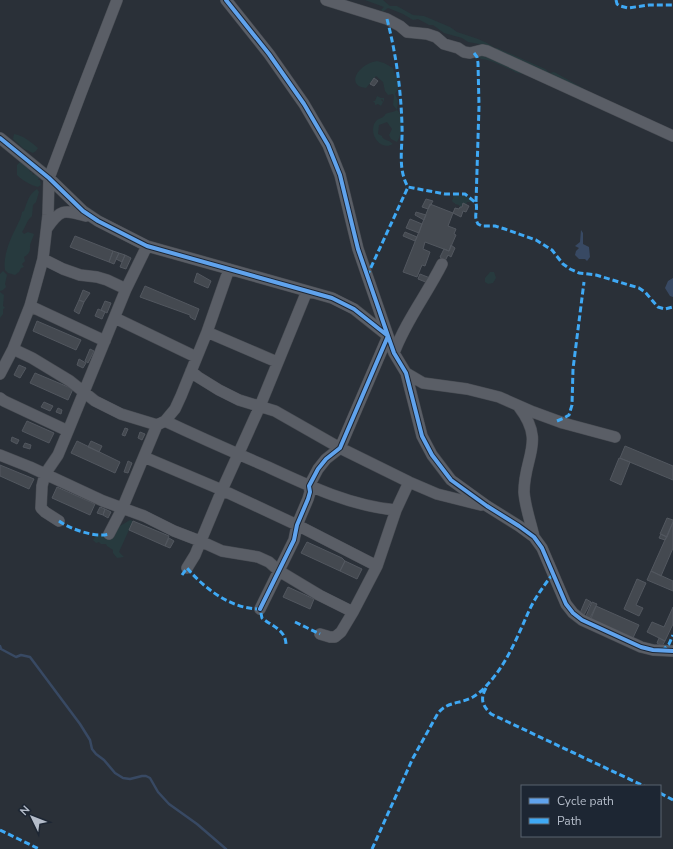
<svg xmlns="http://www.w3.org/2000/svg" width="673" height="849" viewBox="0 0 673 849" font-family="'Nunito Sans',sans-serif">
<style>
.green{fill:#273a3e}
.water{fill:#384963}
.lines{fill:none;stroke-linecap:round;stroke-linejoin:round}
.stream{stroke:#384963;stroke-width:2.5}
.building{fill:#444950;stroke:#52575f}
.minor-casing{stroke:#484c53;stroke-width:12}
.minor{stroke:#5a5e66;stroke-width:11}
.quiet{stroke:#3fa9f5;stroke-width:3;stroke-dasharray:6 3;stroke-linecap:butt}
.cycleway-casing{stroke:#1d2633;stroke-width:6}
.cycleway{stroke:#60a3ed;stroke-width:4}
</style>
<rect width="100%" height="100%" fill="#2a3038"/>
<path class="green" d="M 365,0 L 383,0 L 390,6 L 397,6 L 413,15 L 424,16 L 450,27 L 457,32 L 478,39 L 487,43 L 495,48 L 497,48 L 545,69 L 550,73 L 554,72 L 588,91 L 479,44 L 468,42 L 462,38 L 444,33 L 433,25 L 429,25 L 418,19 L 413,20 L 403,14 L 388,8 L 384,11 L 382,11 L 381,10 L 384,7 Z
M 480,54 L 584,99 L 580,101 L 579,99 C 562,91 546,84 530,76 C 525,74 520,74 515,72 C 508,68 489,59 481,59 L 479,57 Z
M 377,61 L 384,63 L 393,68 L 394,73 L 397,77 L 398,89 L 395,94 L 398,101 L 397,110 C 404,115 402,135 397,142 L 391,139 L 389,135 L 392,129 L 387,122 L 379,125 L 378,134 L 382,136 L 382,137 C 385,141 388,139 393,144 C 380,152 366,131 377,120 C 378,119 382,118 383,117 C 387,114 383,115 388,113 C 390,112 394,112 397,110 L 393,105 L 394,96 L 393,94 L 388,95 L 385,91 L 383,82 L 376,76 L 366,88 C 345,86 358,64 377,61 Z
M 377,96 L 381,98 L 384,98 L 384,102 L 382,99 L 381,100 L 383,102 L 381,106 L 378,104 L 375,105 L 375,103 L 373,101 L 375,101 Z
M 14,134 C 23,135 32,143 38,148 L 36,151 L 33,153 L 24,149 L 13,139 Z
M 20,162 L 29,168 L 30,172 L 32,172 L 33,175 L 36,173 L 39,178 L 38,180 L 40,180 L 41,185 L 38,187 C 31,185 23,181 17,175 L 17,165 Z
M 37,189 L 39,192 L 36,202 L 33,205 L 32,216 C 26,221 26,227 22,232 L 24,234 L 28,232 L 34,234 C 33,238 31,241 30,245 C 30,252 30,253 24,257 L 25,261 L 22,264 L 24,267 L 21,268 L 19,272 L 15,275 L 8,273 L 5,270 C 3,258 9,241 15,230 C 18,223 21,219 22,212 L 24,211 C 27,202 29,194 37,189 Z
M 454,195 L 462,196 L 465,195 L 470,198 L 471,202 L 467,202 L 466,205 L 463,203 L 462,208 L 460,207 L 459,205 L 455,204 L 455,203 L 454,203 L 452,201 Z
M 3,271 L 7,275 L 5,284 L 6,287 L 3,290 L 0,291 L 0,274 Z
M 490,272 L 494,272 L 496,278 L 493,283 L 488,284 L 485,282 L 485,278 Z
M 0,292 L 4,295 L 3,306 L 5,308 L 3,309 L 3,314 L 0,318 Z
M 130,520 L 133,521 L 119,552 L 124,557 L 117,558 L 113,553 L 113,550 L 107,546 L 106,544 L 101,544 L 99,542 L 96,543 L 93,540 L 97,535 L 105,535 Z"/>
<path class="water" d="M 581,230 L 583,233 L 583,244 L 589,247 L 590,257 L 587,261 L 585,259 L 579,259 L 575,255 L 576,251 L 579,248 L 575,246 L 580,242 Z
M 673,278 L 673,297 L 670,296 L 665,288 L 668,281 Z"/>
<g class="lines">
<path class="stream" d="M 0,646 L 1,649 L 16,657 L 21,655 L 30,657 L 80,724 L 90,740 L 92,749 L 96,754 L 104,760 L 115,773 L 123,778 L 130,779 L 142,776 L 146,776 L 150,778 L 158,792 L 169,804 L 197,824 L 226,849"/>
</g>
<path class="building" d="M 374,78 L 378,81 L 374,86 L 370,84 Z
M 426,199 L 433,201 L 428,209 L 422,207 Z
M 463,203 L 469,206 L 466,212 L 463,211 L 461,217 L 453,213 L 455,208 L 459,209 L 460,207 L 462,207 Z
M 430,204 L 453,213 L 448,226 L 456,229 L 454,234 L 456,235 L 449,251 L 425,242 L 423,249 L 430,252 L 425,266 L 422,265 L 417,277 L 403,272 Z
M 416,212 L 426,215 L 424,220 L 415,215 Z
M 410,219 L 422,224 L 419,233 L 406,228 Z
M 405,232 L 417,237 L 415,241 L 403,236 Z
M 75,236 L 113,251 L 109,262 L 70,247 Z
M 451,245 L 455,248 L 451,257 L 448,255 L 445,261 L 440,257 L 444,249 L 449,251 Z
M 113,251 L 119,253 L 114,264 L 109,262 Z
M 119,253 L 125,255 L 122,262 L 116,259 Z
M 125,255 L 131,258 L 126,269 L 120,267 Z
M 197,273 L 211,281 L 208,288 L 194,282 Z
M 420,274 L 430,278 L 428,283 L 418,279 Z
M 145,286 L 199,309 L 195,320 L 190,317 L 190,315 L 140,297 Z
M 83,290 L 90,293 L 84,302 L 79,300 Z
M 79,300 L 84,302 L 79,314 L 74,311 Z
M 105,301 L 111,303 L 107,313 L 101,310 Z
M 98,309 L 105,312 L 102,319 L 95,316 Z
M 37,321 L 81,340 L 76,350 L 33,331 Z
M 90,349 L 94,351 L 88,363 L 85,361 Z
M 79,359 L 86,363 L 83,368 L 77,365 Z
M 19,365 L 26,368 L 20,378 L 14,375 Z
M 35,373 L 73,389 L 68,400 L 30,383 Z
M 44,402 L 53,406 L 50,411 L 41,407 Z
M 58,408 L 62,410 L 61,414 L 56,412 Z
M 27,421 L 54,433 L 49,443 L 22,431 Z
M 125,428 L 128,429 L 125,436 L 122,435 Z
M 140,432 L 145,434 L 142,440 L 138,438 Z
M 12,437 L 19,440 L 17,444 L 11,441 Z
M 77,441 L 120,462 L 115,473 L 71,453 Z
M 91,441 L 102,446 L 99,452 L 88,447 Z
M 25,443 L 31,445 L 30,449 L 23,447 Z
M 625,446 L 673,466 L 673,480 L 620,458 Z
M 619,458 L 630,462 L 621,485 L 610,480 Z
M 128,461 L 132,463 L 128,473 L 124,472 Z
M 0,465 L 34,479 L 29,489 L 0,476 Z
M 57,487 L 95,504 L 90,515 L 52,498 Z
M 100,507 L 105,509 L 103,515 L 97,513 Z
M 105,509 L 111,512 L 108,518 L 103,515 Z
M 667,518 L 673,520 L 673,522 L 667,537 L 660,534 Z
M 133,521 L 169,536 L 165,546 L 129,530 Z
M 673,522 L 673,548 L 661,576 L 651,571 Z
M 661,534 L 667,537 L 665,540 L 659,538 Z
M 169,538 L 174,541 L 170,548 L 165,546 Z
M 307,542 L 342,558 L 345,561 L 340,571 L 301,553 Z
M 345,561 L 362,569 L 357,579 L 340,571 Z
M 651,571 L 673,581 L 673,591 L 647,580 Z
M 637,579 L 646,583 L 636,605 L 643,608 L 639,616 L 624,609 Z
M 288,587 L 314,599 L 310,609 L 283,597 Z
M 586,599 L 591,602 L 584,615 L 580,613 Z
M 592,602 L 597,604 L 590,618 L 586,616 Z
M 596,606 L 639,625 L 632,640 L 590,621 Z
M 673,607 L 673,624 L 665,641 L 647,632 L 652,622 L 664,627 Z
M 659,638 L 665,641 L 662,646 L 657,643 Z"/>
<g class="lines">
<defs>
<path id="minor" d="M 226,0 L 269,54 L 304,104 L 328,145 L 340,175 L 358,249 L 388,336 L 340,448 L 326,459 L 318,469 L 309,486 L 310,492 L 308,499 L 297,525 L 294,540 L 260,609
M 326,0 L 387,19 L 400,26 L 407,32 L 427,34 L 436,37 L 444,44 L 458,48 L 464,52 L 470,53 L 482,50 L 487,51 L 673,136
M 0,138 L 49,178 L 83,211 L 98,221 L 147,246 L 332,298 L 354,309 L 388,336 L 394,353 L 406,373 L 422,436 L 432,455 L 451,480 L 487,506 L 519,526 L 534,537 L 542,548 L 566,604 L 573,613 L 582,620 L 641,647 L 653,650 L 673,651
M 47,228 C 61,208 64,210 86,216
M 43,259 L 63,269 L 80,275 L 97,277 L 107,280 L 126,289
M 30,306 L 105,341
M 115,318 L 196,357
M 207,332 L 277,362
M 13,349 L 32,358 L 70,381 L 95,401 L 121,414 L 157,425
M 394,353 C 405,322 427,294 442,264
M 191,371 L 198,377 L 219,390 L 239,400 L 275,411 L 340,448 L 409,482
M 406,373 L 423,383 L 467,389 L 499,397 L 533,412 L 563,423 L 615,437
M 0,374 L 13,349 L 30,306 L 43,259 L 48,215 L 49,178 L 81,93 L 117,0
M 0,398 L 4,401 L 68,431
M 519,407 C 546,442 524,456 524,492 C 525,507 531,523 534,537
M 165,421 C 199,437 233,452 268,467 C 309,486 351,506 396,510
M 0,455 L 30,467 L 103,501 L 144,516 L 174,531 L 200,541 L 222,551 L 258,557 L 269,562 L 279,571 L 319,595 L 353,612
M 144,457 L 222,490 L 297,525 L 377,566
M 59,521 L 45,512 L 41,508 L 42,486 L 45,474 L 58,455 L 68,431 L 126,289 L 147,246
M 109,534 L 122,509 L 157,425 L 165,421 L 175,409 L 181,396 L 207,332 L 229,269
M 187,568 L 195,555 L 222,490 L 260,406 L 307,291
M 320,634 L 330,637 L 335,637 L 341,632 L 353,612 L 377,566 L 396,510 L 409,482 L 437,494 L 481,505"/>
</defs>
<use href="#minor" class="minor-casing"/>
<use href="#minor" class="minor"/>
<path class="quiet" d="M 616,0 L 617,4 L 620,6 L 628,8 L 649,5 L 673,5
M 387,19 C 396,54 401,89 402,126 C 403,146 397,168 408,187 L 445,194 L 465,194 L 476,203 C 478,212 473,215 478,224 L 482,226 L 495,226 L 505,229 L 536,240 L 552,250 L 563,264 L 570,269 L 579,273 L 596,275 L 639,288 L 645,292 L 658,307 L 665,309 L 673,307
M 474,53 L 477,57 L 478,63 L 479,106 L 476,203
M 367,276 L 408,187
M 557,421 L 564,418 L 569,415 L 572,405 L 573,369 L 584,282
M 59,521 C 70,529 95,538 109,534
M 182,575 L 187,568 C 205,589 231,609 260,609 L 262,618 C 273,627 287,630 286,647
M 295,622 L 320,634
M 662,651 L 669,644 L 673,635
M 486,688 C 480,699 482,705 491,714 L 644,786
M 660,793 L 673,800
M 0,830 L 39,849
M 372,849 L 413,758 L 438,713 C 448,701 461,704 473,697 C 478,694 484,689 487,685 C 506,665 517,638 528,613 C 534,599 543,587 552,575"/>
<defs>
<path id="cycleway" d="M 226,0 L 269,54 L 304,104 L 328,145 L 340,175 L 358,249 L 388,336 L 340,448 L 326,459 L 318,469 L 309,486 L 310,492 L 308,499 L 297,525 L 294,540 L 260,609
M 0,138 L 49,178 L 83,211 L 98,221 L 147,246 L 332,298 L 354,309 L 388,336 L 394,353 L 406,373 L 422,436 L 432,455 L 451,480 L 487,506 L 519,526 L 534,537 L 542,548 L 566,604 L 573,613 L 582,620 L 641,647 L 653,650 L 673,651"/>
</defs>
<use href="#cycleway" class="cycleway-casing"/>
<use href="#cycleway" class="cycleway"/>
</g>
<rect x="521" y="785" width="140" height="52" fill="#1d2633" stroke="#59626f"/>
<rect x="529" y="798" width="20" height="6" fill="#60a3ed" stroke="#59626f"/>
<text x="557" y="805" font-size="12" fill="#b4bcc9">Cycle path</text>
<rect x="529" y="818" width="20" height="6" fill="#3fa9f5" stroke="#59626f"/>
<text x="557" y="825" font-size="12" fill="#b4bcc9">Path</text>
<g transform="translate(32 817) rotate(313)" stroke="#1d2633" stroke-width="3" paint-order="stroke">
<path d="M0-3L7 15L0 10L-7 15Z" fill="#b4bcc9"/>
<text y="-6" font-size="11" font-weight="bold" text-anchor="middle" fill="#b4bcc9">N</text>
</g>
</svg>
